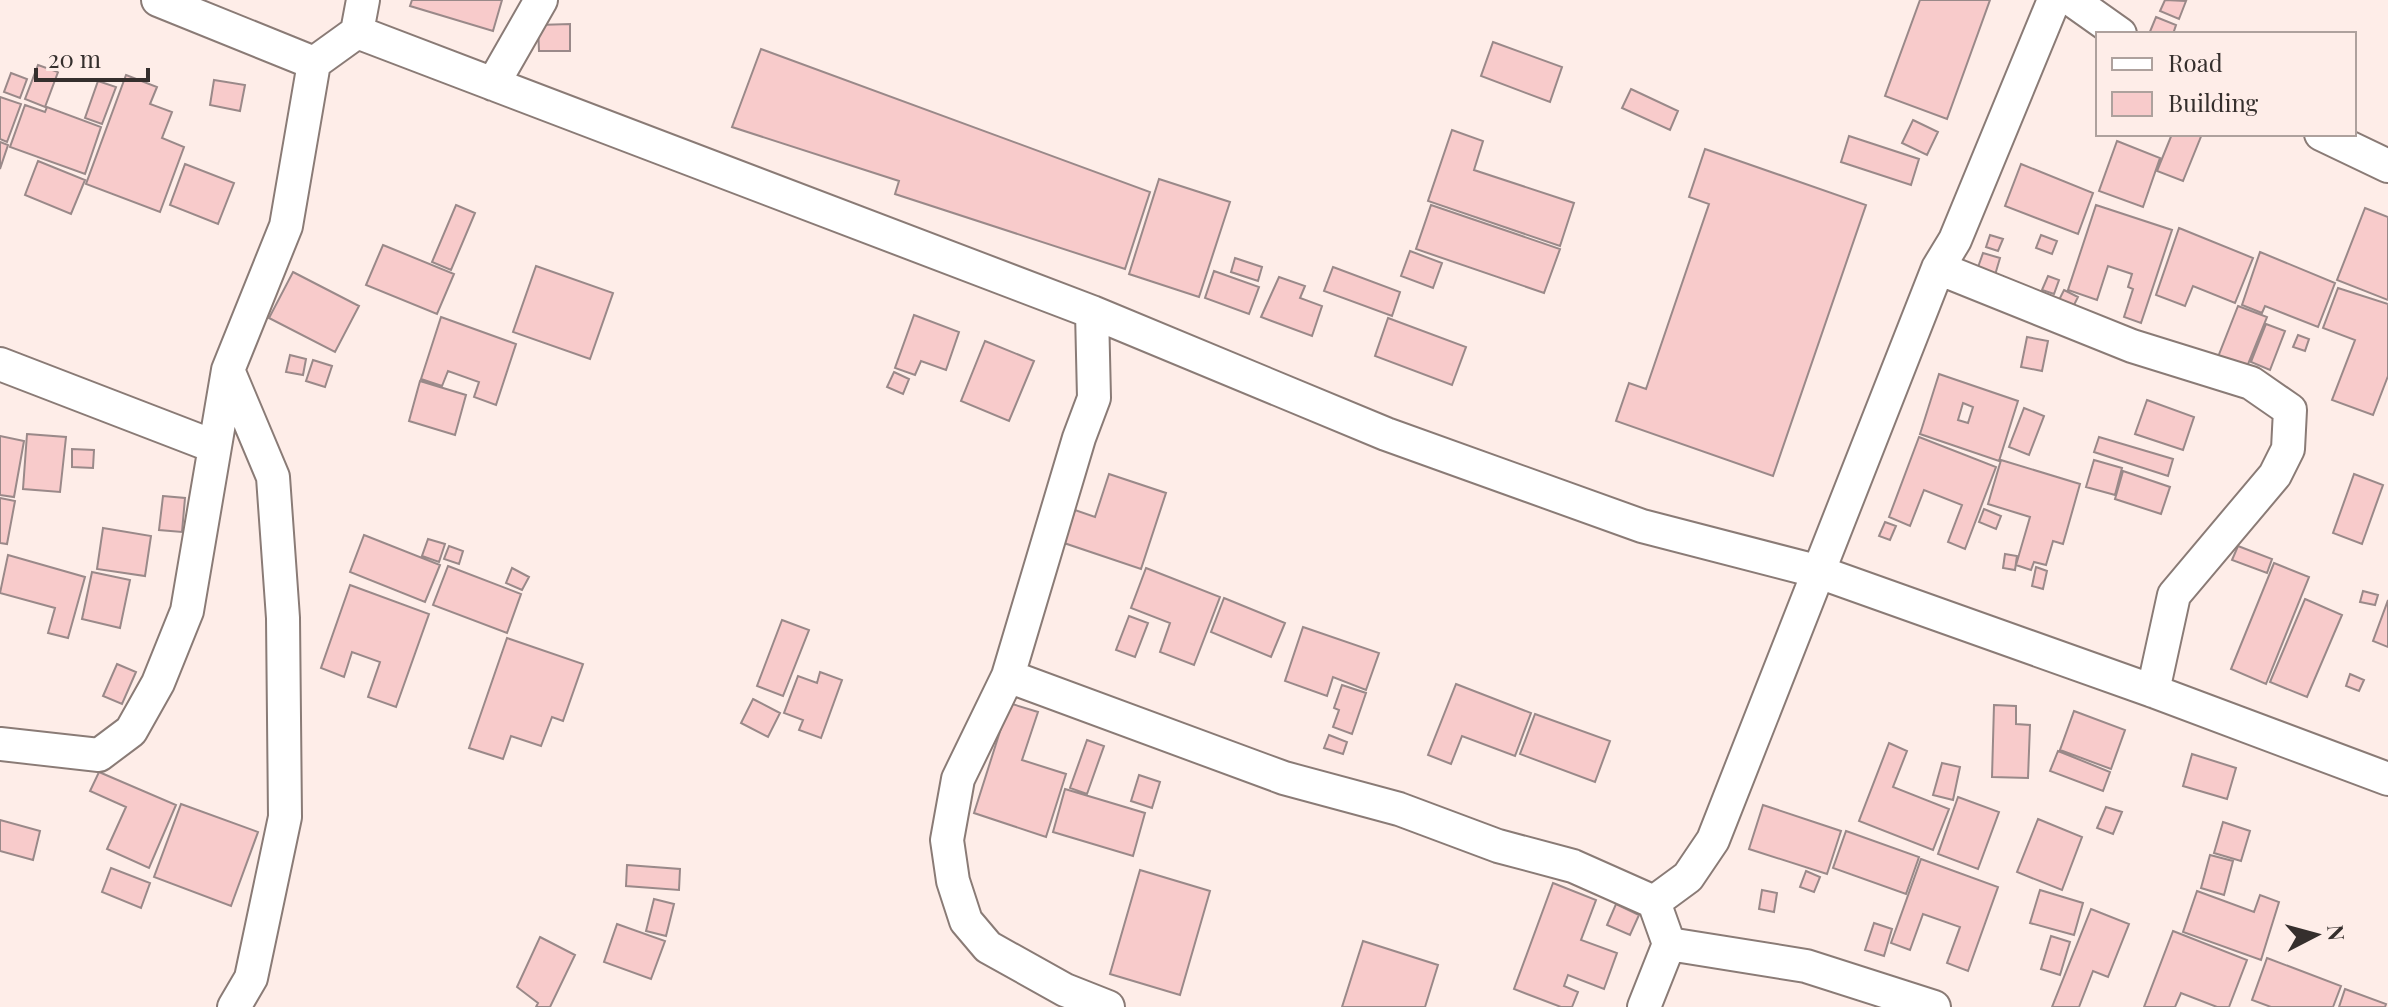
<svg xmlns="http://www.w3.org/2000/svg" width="2388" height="1007" viewBox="0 0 2388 1007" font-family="'Playfair Display',serif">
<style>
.building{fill:#f8cbcb;stroke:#9a8989;stroke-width:2;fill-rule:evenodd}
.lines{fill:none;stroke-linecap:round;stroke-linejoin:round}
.minor-casing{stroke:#8a7b76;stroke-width:36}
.minor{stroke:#fff;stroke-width:32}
</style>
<rect width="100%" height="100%" fill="#feede8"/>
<path class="building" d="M 412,0 L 502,0 L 493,31 L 410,6 Z
M 1920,0 L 1990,0 L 1947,119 L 1885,96 Z
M 2165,0 L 2186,1 L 2179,19 L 2160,11 Z
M 2156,17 L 2176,25 L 2173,34 L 2149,34 Z
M 570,24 L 570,51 L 539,51 L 538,25 Z
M 1493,42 L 1562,67 L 1550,102 L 1481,76 Z
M 761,49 L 1150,192 L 1125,269 L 895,194 L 899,181 L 732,127 Z
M 38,65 L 58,72 L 45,107 L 25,99 Z
M 11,73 L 27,79 L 20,98 L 4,92 Z
M 126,75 L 157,87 L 150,104 L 172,112 L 162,138 L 184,147 L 160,212 L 86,184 Z
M 214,80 L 245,85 L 240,111 L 210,105 Z
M 98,81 L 116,87 L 102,124 L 85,118 Z
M 1631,89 L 1678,111 L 1670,130 L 1622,108 Z
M 0,97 L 21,104 L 7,142 L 0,139 Z
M 25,105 L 45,112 L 47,107 L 101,127 L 85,174 L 10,147 Z
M 1913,120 L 1938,132 L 1927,155 L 1902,143 Z
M 1452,130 L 1483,141 L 1474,170 L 1574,203 L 1560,246 L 1428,201 Z
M 2172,134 L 2202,134 L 2183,181 L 2157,171 Z
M 1849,136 L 1919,159 L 1911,185 L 1841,162 Z
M 2117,141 L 2160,158 L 2143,207 L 2099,191 Z
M 0,142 L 8,145 L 0,169 Z
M 1705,149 L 1866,205 L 1773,476 L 1616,421 L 1629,383 L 1646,389 L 1709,204 L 1689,197 Z
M 38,161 L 85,180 L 71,214 L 25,195 Z
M 185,164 L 234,183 L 218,224 L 170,205 Z
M 2021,164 L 2093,193 L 2078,234 L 2005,206 Z
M 1159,179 L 1230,202 L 1199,297 L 1129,274 Z
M 456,205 L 475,213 L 451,270 L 432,262 Z
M 1431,205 L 1560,249 L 1544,293 L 1416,249 Z
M 2096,205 L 2172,230 L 2141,323 L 2124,317 L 2133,289 L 2128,287 L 2132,274 L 2108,266 L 2097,300 L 2068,290 Z
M 2365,208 L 2388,217 L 2388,300 L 2337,280 Z
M 2179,228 L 2253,258 L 2235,303 L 2193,286 L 2185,306 L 2156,295 Z
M 1990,235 L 2003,239 L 1998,251 L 1986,247 Z
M 2041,235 L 2057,241 L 2052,254 L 2036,248 Z
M 383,245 L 454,274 L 437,314 L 366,285 Z
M 1410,251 L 1442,263 L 1433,288 L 1401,276 Z
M 2260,252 L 2335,283 L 2318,327 L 2265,306 L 2262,313 L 2242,305 Z
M 1983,253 L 2000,258 L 1995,275 L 1977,270 Z
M 1235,258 L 1262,267 L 1258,281 L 1231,272 Z
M 536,266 L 613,293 L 590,359 L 513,332 Z
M 1333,267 L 1400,292 L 1392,316 L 1324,291 Z
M 1214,271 L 1259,287 L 1249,314 L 1205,298 Z
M 293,272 L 359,306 L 335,352 L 269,318 Z
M 2048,276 L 2059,280 L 2054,294 L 2042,290 Z
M 1279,277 L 1305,286 L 1300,298 L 1322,306 L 1312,336 L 1261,317 Z
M 2338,288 L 2388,304 L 2388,376 L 2373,415 L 2332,400 L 2355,340 L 2323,328 Z
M 2064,290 L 2078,297 L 2071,311 L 2057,304 Z
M 2238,306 L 2267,317 L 2246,369 L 2218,357 Z
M 914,315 L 959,332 L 946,370 L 921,361 L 915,375 L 895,368 Z
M 441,317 L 516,344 L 496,405 L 474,397 L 479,382 L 448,371 L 442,386 L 421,379 Z
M 1388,318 L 1466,347 L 1452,385 L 1375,356 Z
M 2266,324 L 2285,331 L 2270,370 L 2251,362 Z
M 2298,335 L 2309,339 L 2305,351 L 2293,347 Z
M 2027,337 L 2048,341 L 2042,371 L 2021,367 Z
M 985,341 L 1034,361 L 1009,421 L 961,401 Z
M 290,355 L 306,359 L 303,375 L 286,372 Z
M 313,360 L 332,366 L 325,387 L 306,381 Z
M 894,372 L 909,379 L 903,394 L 887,387 Z
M 1939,374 L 2018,401 L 1999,461 L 1920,434 ZM 1963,403 L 1973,407 L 1968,423 L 1958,420 Z
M 420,381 L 466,395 L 455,435 L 409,421 Z
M 2147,400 L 2194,417 L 2183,450 L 2135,434 Z
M 2024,408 L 2044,416 L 2029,455 L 2009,447 Z
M 27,434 L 66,437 L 60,492 L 23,489 Z
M 0,436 L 24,441 L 14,497 L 0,495 Z
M 1919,437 L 1996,467 L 1965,549 L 1948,542 L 1962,505 L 1924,490 L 1910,526 L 1889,517 Z
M 2099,437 L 2173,459 L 2168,476 L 2094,452 Z
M 72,449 L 94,450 L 93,468 L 72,467 Z
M 2001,460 L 2080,484 L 2063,544 L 2053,541 L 2046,565 L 2034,562 L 2031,570 L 2016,565 L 2030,517 L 1988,504 Z
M 2094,460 L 2122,468 L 2115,495 L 2086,487 Z
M 2123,471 L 2170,487 L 2161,514 L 2115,499 Z
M 1109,474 L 1166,493 L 1141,569 L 1064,543 L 1075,510 L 1095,517 Z
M 2354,474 L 2383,485 L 2362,544 L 2333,533 Z
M 163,496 L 185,498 L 182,532 L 159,530 Z
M 0,498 L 15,501 L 7,544 L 0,543 Z
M 1984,509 L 2001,516 L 1996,529 L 1979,522 Z
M 1885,522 L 1896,526 L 1890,540 L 1879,536 Z
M 103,528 L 151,536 L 145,576 L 97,569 Z
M 364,535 L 440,565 L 425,602 L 350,572 Z
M 428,539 L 445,544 L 439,562 L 422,556 Z
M 449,546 L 463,551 L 459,564 L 444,559 Z
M 2238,546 L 2272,559 L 2267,573 L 2232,560 Z
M 2005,554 L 2017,556 L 2015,570 L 2003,568 Z
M 8,555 L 85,577 L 68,638 L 48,633 L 55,608 L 0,593 Z
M 2274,563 L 2309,577 L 2266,684 L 2231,669 Z
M 448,566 L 521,594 L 507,633 L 433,605 Z
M 2036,567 L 2047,571 L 2043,589 L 2032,586 Z
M 512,568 L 529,577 L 522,590 L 506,583 Z
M 1146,568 L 1220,597 L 1194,665 L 1160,652 L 1170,623 L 1131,608 Z
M 92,572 L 130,580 L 120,628 L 82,619 Z
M 350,585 L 429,614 L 396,707 L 368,697 L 380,662 L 352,652 L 344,677 L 321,668 Z
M 2363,591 L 2378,595 L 2375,605 L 2360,602 Z
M 1224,598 L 1285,623 L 1271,657 L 1211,632 Z
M 2305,599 L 2342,615 L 2307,697 L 2270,682 Z
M 2388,600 L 2388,647 L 2373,641 Z
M 1129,616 L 1148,623 L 1135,657 L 1116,650 Z
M 782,620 L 809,630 L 783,696 L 757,686 Z
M 1303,627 L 1379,653 L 1366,690 L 1333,677 L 1327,696 L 1285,681 Z
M 507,638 L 583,664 L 563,721 L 552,717 L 541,746 L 511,736 L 503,759 L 469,748 Z
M 117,664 L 136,672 L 122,704 L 103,696 Z
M 820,672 L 842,680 L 821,738 L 799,730 L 803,720 L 784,713 L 798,676 L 817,683 Z
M 2350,674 L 2364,680 L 2359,691 L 2346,686 Z
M 1456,684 L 1531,713 L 1515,756 L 1462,736 L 1451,764 L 1428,755 Z
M 1342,685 L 1366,693 L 1352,734 L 1333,727 L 1339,710 L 1334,708 Z
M 753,699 L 780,713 L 768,737 L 741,723 Z
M 1009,703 L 1038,712 L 1022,760 L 1066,774 L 1046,837 L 974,813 Z
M 1994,705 L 2016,706 L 2016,724 L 2030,725 L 2028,778 L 1992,777 Z
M 2074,711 L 2125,730 L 2111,769 L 2060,750 Z
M 1535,714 L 1610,741 L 1595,782 L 1520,754 Z
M 1329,735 L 1347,742 L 1343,754 L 1324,748 Z
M 1087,740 L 1104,746 L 1087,794 L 1070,788 Z
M 1889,743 L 1907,751 L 1893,787 L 1949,809 L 1933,850 L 1859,821 Z
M 2058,751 L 2110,772 L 2103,791 L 2050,771 Z
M 2192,754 L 2236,768 L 2227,799 L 2183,786 Z
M 1942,763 L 1960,767 L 1953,800 L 1933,795 Z
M 99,772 L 176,805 L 149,868 L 107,849 L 126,807 L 90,791 Z
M 1139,775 L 1160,782 L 1152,808 L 1131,801 Z
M 1065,789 L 1145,813 L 1133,856 L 1053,832 Z
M 1958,797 L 1999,812 L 1978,869 L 1938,854 Z
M 181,804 L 258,832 L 231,906 L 154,877 Z
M 1763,805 L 1841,831 L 1827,874 L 1749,849 Z
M 2106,807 L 2122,812 L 2113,834 L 2097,828 Z
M 2038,819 L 2082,837 L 2062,890 L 2017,872 Z
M 0,820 L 40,831 L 33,860 L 0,851 Z
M 2223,822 L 2250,831 L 2241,861 L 2214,853 Z
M 1846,831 L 1919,857 L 1906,894 L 1833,868 Z
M 2210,855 L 2233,861 L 2224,895 L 2201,888 Z
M 1921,859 L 1998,887 L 1968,971 L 1947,963 L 1960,927 L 1923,914 L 1910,950 L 1891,943 Z
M 627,865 L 680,869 L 679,890 L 626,886 Z
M 111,868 L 150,883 L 141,908 L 102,892 Z
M 1140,870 L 1210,891 L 1180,995 L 1110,974 Z
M 1806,871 L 1820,877 L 1814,892 L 1800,887 Z
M 1553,883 L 1596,900 L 1581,940 L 1617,953 L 1604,989 L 1568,975 L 1564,986 L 1578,992 L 1572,1007 L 1561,1007 L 1514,989 Z
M 1762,890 L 1777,893 L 1774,912 L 1759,909 Z
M 2040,890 L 2083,903 L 2074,935 L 2030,923 Z
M 2197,891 L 2254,912 L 2260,895 L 2279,902 L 2261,960 L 2183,932 Z
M 654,899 L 674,904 L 666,936 L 646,931 Z
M 1616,904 L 1639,915 L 1630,935 L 1607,925 Z
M 2091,909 L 2129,924 L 2108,977 L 2093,971 L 2079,1007 L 2052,1007 Z
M 1874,923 L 1892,929 L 1884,956 L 1865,950 Z
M 617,924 L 665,941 L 651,979 L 604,962 Z
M 2173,931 L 2247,960 L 2229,1007 L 2217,1007 L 2181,993 L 2175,1007 L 2144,1007 Z
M 2051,936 L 2070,942 L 2060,975 L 2041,969 Z
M 540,937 L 575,955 L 550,1007 L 536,1007 L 538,1003 L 517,987 Z
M 1363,941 L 1438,965 L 1425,1007 L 1342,1007 Z
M 2267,958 L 2341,986 L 2333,1007 L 2271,1007 L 2252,1000 Z
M 2345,989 L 2386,1004 L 2385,1007 L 2339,1007 Z"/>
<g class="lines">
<defs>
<path id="minor" d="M 158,0 L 314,63
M 2072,0 L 2120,34
M 357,32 L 1092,312 L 1386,434 L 1642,526 L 1816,571 L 2153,691 L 2388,779
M 493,84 L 541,0
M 2321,134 L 2388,166
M 1938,268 L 2132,346 L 2251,383 L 2290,410 L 2288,449 L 2275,475 L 2174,595 L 2153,691
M 1092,312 L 1094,398 L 1079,438 L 1008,676 L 958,779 L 947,840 L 953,881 L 966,921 L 988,947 L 1065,990 L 1108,1007
M 0,364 L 213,446
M 228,370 L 273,477 L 283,618 L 285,817 L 251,978 L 234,1007
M 1008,676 L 1284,778 L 1399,809 L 1498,846 L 1573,866 L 1654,902
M 0,744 L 99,755 L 131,731 L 158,683 L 187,611 L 228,370 L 286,226 L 314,63 L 357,32 L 363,0
M 1669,944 L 1806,966 L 1934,1007
M 1644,1007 L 1669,944 L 1654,902 L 1688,877 L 1713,840 L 1938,268 L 1955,240 L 2054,0"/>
</defs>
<use href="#minor" class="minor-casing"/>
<use href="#minor" class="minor"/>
</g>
<rect x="2096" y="32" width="260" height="104" fill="#feede8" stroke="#aea19d" stroke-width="2"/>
<rect x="2112" y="58" width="40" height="12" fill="#ffffff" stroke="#aea19d" stroke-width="2"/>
<text x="2168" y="72" font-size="24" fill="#352f2d">Road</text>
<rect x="2112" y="92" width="40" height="24" fill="#f8cbcb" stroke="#aea19d" stroke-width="2"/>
<text x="2168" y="112" font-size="24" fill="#352f2d">Building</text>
<g transform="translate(2316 935) rotate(84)" stroke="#feede8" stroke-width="6" paint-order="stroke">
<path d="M0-6L14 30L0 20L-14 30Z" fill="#352f2d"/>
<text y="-12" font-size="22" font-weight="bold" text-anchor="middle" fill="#352f2d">N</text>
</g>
<path d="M36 68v12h112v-12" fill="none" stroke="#352f2d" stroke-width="4"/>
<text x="48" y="68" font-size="24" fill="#352f2d" stroke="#feede8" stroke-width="6" paint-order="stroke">20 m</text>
</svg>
